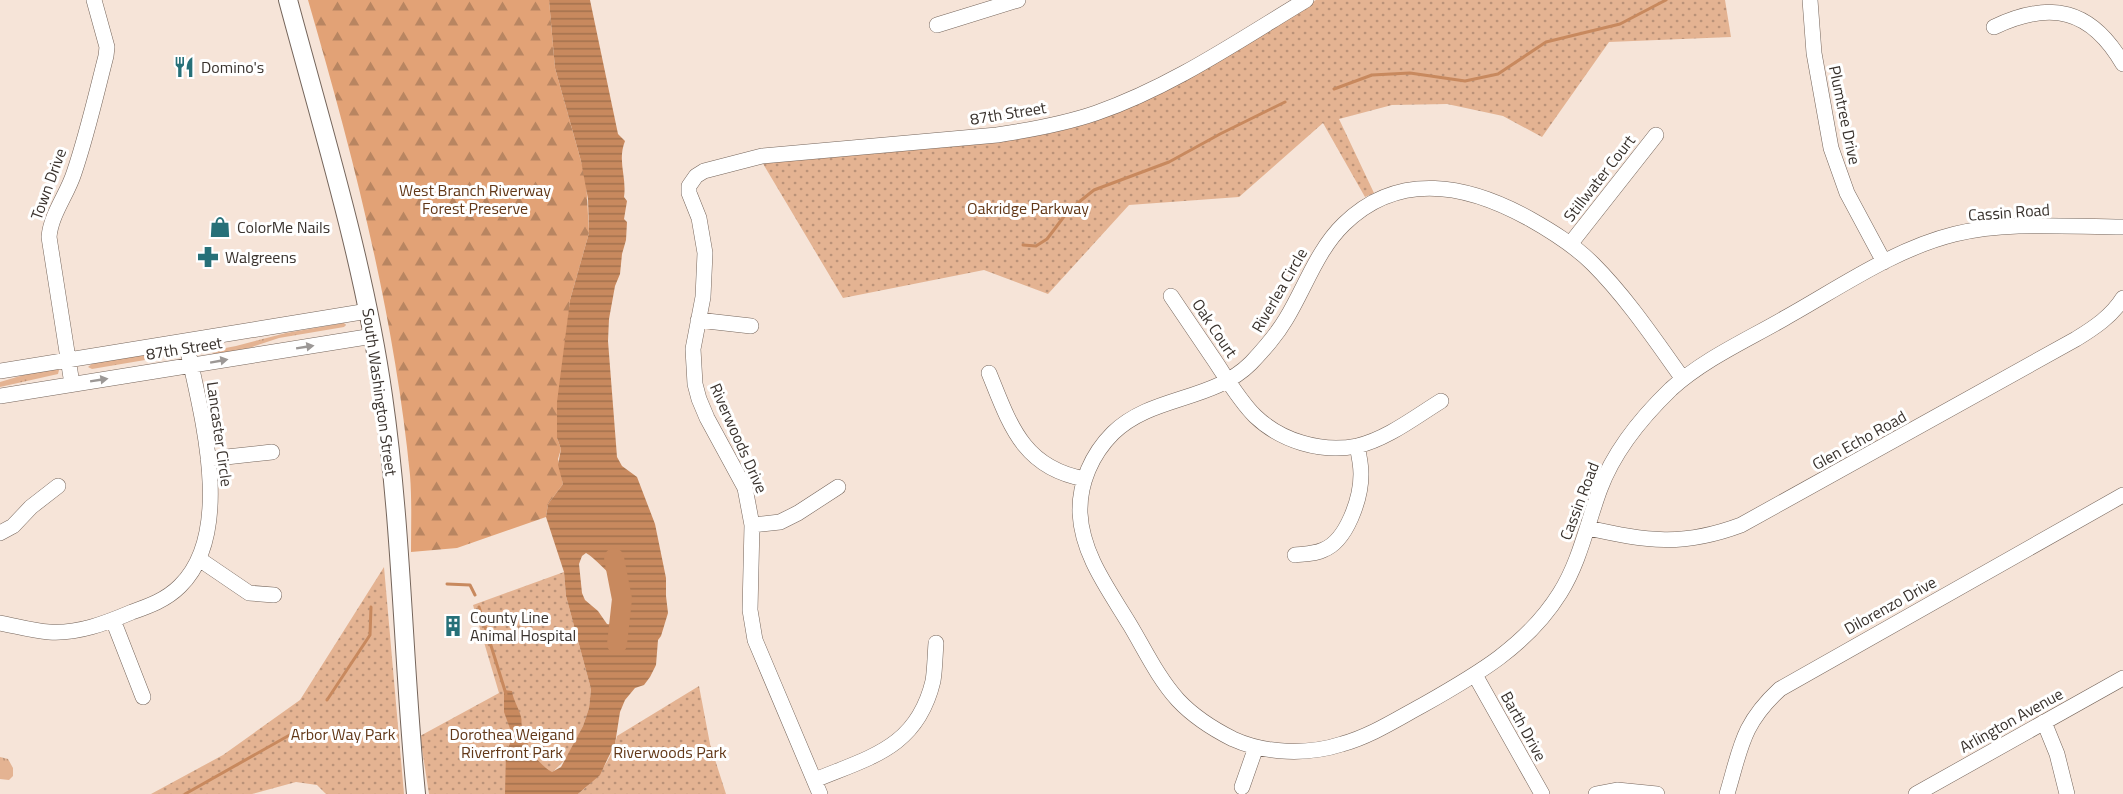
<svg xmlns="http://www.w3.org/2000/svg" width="2123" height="794" viewBox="0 0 2123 794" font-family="'Titillium Web',sans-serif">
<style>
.grass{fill:url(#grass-tufts)}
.forest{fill:url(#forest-firs)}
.park{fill:url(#park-dots)}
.water{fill:url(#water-rules);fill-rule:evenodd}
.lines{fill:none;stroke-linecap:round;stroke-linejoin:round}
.stream{stroke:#c8895e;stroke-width:3}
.river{stroke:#c8895e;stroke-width:20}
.minor-casing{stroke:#75655b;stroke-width:16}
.major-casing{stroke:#75655b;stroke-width:20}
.minor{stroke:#fff;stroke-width:15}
.major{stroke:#fff;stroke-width:18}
.oneway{fill:#9c9896}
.labels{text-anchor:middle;stroke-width:6;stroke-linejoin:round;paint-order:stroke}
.poi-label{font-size:16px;fill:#39322d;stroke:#fff;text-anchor:start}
.street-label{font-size:16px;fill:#39322d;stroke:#fff}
.park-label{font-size:16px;fill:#623818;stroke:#fff}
</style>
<defs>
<pattern id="grass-tufts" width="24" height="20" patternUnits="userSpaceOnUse" patternTransform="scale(1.5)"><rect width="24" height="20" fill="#e4b392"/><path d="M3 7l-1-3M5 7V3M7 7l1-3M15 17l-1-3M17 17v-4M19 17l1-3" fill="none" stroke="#ba9278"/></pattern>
<pattern id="forest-firs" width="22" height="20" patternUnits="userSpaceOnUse" patternTransform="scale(1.5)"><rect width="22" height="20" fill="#e2a276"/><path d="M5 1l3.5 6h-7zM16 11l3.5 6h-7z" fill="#b88561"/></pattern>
<pattern id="park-dots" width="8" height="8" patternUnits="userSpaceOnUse" patternTransform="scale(1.5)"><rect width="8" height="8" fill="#e4b392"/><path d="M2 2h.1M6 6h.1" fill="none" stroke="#ba9278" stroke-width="1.8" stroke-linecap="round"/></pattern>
<pattern id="water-rules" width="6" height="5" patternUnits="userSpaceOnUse" patternTransform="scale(1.5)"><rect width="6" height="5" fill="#c8895e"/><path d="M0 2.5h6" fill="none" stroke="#a3714e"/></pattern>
</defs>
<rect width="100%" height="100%" fill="#f6e4d8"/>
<path class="grass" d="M 344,323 L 346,325 L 344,327 L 279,338 L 243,350 L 214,354 L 212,353 L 215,350 L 236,346 L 286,333 Z
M 161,352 L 166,353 L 151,359 L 92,369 L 88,367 L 93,363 Z
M 57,369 L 59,370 L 58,374 L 0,387 L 0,382 L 27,374 Z
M 0,757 L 8,759 L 13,768 L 13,776 L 9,780 L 0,779 Z"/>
<path class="forest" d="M 308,0 L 549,0 L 555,68 L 586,179 L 589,233 L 570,300 L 557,438 L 561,449 L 558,459 L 563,484 L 548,504 L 546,517 L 457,548 L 411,552 C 411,526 412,500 410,475 C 394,313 353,155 308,0 Z"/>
<path class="park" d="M 1316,0 L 1725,0 L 1731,37 L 1609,42 L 1542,137 L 1503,116 L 1447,104 L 1392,105 L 1339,119 L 1374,193 L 1365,197 L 1323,123 L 1239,197 L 1129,205 L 1048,294 L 984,270 L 843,298 L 762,162 L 980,143 L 1187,78 Z
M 384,567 L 404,794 L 326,794 L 317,785 L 296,782 L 252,794 L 151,794 L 223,755 L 300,700 Z
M 564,572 L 566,596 L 591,689 L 589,708 L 583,726 L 566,759 L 530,794 L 429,794 L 420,736 L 499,693 L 473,605 Z
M 699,686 L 710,744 L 726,794 L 578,794 C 597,779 612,760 617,736 Z"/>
<path class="water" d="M 549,0 L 590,0 L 618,134 L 625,141 C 617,161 627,177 624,197 L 627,201 L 624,219 L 627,222 L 626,240 L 622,254 L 620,274 L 615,286 L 609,319 L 608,341 L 617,457 L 622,466 L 637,477 L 655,524 L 666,578 L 666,596 L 668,613 L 661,636 L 658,640 L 656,665 L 650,677 L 644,685 L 635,688 L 625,700 L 620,712 L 615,744 L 608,758 L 600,775 L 578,794 L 505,794 L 506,752 L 513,737 L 504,712 L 504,690 L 512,691 C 513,700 519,708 521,717 C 522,720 521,723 522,726 C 526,745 536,763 552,772 L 561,767 L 583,726 L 589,708 L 591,689 L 566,596 L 564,572 L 546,517 L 548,504 L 563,484 L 558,465 L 561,449 L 557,438 L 557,402 L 570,300 L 589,233 L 588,199 L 581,161 L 555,68 ZM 586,553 C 591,555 618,581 620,587 C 626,599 625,627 607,624 L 598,611 L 585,600 L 582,593 L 579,564 L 582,556 Z"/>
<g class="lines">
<path class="stream" d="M 1334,89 L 1372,75 L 1410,73 L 1465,81 L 1498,74 L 1546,42 L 1620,24 L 1666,0
M 1023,245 L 1036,246 L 1047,239 L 1069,210 L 1094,190 L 1169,162 L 1220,134 L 1285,102
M 447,584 L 470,585 L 475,595
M 479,607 L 506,694
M 327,700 L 370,635 L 371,607
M 185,794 L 295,732"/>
<path class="river" d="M 614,558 L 622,599 L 617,644"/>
<defs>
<path id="minor" d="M 1810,0 L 1814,53 L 1831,148 L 1847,193 L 1884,262
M 937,25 L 1018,0
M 1994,27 C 2051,0 2091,9 2123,64
M 1571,243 L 1656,135
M 1171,296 C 1186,318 1200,339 1215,361 C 1227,379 1239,400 1255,416 C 1281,441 1321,453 1357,446 C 1387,439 1415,417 1441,401
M 698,320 L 751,326
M 0,371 L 368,311
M 989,373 C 1010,425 1023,468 1085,479
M 1683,379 C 1655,340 1627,298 1593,264 C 1574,245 1553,232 1530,219 C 1469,185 1399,170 1344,224 C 1317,250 1305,288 1286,319 C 1276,336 1264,349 1251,363 C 1212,402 1152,395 1113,433 C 1092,454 1079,483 1080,513 C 1082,555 1109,590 1130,625 C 1145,650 1158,678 1178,700 C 1194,717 1213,729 1233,739 C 1266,754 1308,755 1342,744 C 1371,736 1397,719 1423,705 C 1476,675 1527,646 1560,593 C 1580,561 1587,524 1600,489 C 1614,451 1642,417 1671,389 C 1704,359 1747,340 1785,318 C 1839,288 1894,249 1955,234 C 2009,221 2068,227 2123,227
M 72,384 L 49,237 C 51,214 67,195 74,173 C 87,135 96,95 106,56 L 107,47 L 94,0
M 0,396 L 373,336
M 208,459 L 272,452
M 752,525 L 780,522 L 798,513 L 838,487
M 1588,528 C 1647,541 1682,547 1741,525 L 2076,339 C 2094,328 2112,316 2123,298
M 0,533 L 13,526 L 31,507 L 58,486
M 1295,555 C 1303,554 1315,554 1323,550 C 1347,541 1361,498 1361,474 C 1361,464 1359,455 1357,446
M 199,559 L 249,593 L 274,595
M 113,620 L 143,697
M 0,623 C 16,626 33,631 49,632 C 78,634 106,623 132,612 C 149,606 166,600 180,586 C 236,531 200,410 186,342
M 1475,675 L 1542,794
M 2044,722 L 2057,754 L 2067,794
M 815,780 C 870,757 917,748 933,681 C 935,669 935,655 936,643
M 1242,787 L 1256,747
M 820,794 L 755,640 L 750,610 L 752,525 L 745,488 L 707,418 L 699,399 L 695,384 L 693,349 L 703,297 L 705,253 L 699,218 L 689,193 L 689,186 L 696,176 L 704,171 L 762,156 L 997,135 C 1030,130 1064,124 1096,113 C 1171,87 1238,41 1306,0
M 1596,794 L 1617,790 L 1657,794
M 1727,794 C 1741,747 1742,724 1780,689 L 2123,495
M 1916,794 L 2123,678"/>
<path id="major" d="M 288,0 C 323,131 364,262 383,396 C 402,528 403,662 416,794"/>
</defs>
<use href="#minor" class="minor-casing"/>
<use href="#major" class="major-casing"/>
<use href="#minor" class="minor"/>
<use href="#major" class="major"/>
</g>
<defs><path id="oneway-solid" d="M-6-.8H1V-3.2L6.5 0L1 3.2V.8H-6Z" transform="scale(1.5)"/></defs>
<g class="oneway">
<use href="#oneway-solid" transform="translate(305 347) rotate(-9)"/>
<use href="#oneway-solid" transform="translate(219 361) rotate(-10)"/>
<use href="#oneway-solid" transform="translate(99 380) rotate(-9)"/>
</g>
<defs>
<symbol id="restaurant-bare" viewBox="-9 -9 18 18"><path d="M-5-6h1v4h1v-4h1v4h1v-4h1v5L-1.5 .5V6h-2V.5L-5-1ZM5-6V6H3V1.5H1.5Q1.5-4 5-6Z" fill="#267078" stroke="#fff" stroke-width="2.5" paint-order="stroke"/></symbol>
<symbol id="shop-bare" viewBox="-9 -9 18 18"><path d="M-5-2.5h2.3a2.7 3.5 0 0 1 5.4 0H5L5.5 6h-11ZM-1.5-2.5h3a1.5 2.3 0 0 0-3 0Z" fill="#267078" stroke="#fff" stroke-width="2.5" paint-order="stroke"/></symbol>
<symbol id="pharmacy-bare" viewBox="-9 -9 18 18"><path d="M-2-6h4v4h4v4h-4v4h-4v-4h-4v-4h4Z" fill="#267078" stroke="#fff" stroke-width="2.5" paint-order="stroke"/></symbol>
<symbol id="building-bare" viewBox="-9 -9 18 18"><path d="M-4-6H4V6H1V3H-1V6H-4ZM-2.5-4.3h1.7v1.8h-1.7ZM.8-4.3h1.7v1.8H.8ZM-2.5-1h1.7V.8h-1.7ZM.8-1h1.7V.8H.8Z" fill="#267078" stroke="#fff" stroke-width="2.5" paint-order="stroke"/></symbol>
</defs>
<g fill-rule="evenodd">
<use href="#restaurant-bare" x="169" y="52" width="30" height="30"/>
<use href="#shop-bare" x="205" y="212" width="30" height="30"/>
<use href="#pharmacy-bare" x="193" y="242" width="30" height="30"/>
<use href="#building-bare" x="438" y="611" width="30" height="30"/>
</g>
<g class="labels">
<g class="poi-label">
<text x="201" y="73">Domino's</text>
<text x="237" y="233">ColorMe Nails</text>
<text x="225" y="263">Walgreens</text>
<text x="470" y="623">County Line<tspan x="470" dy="18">Animal Hospital</tspan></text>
</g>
<g class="street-label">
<text transform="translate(1008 113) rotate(-9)" y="6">87th Street</text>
<text transform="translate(1845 115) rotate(78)" y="6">Plumtree Drive</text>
<text transform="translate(1599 178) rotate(-52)" y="6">Stillwater Court</text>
<text transform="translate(48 184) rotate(-70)" y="6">Town Drive</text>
<text transform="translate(2009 212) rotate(-4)" y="6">Cassin Road</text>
<text transform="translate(1279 290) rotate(-60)" y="6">Riverlea Circle</text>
<text transform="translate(1215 328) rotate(56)" y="6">Oak Court</text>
<text transform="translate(184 348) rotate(-9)" y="6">87th Street</text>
<text transform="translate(380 392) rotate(82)" y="6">South Washington Street</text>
<text transform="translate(220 434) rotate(82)" y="6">Lancaster Circle</text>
<text transform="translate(739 438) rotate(66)" y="6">Riverwoods Drive</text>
<text transform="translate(1859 440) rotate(-29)" y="6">Glen Echo Road</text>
<text transform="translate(1579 501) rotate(-69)" y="6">Cassin Road</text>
<text transform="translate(1890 605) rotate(-29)" y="6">Dilorenzo Drive</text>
<text transform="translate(2011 720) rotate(-29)" y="6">Arlington Avenue</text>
<text transform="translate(1524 726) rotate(61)" y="6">Barth Drive</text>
</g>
<g class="park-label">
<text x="475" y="196">West Branch Riverway<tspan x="475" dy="18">Forest Preserve</tspan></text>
<text x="1028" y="214">Oakridge Parkway</text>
<text x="343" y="740">Arbor Way Park</text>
<text x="512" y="740">Dorothea Weigand<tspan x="512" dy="18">Riverfront Park</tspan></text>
<text x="670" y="758">Riverwoods Park</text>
</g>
</g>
</svg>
